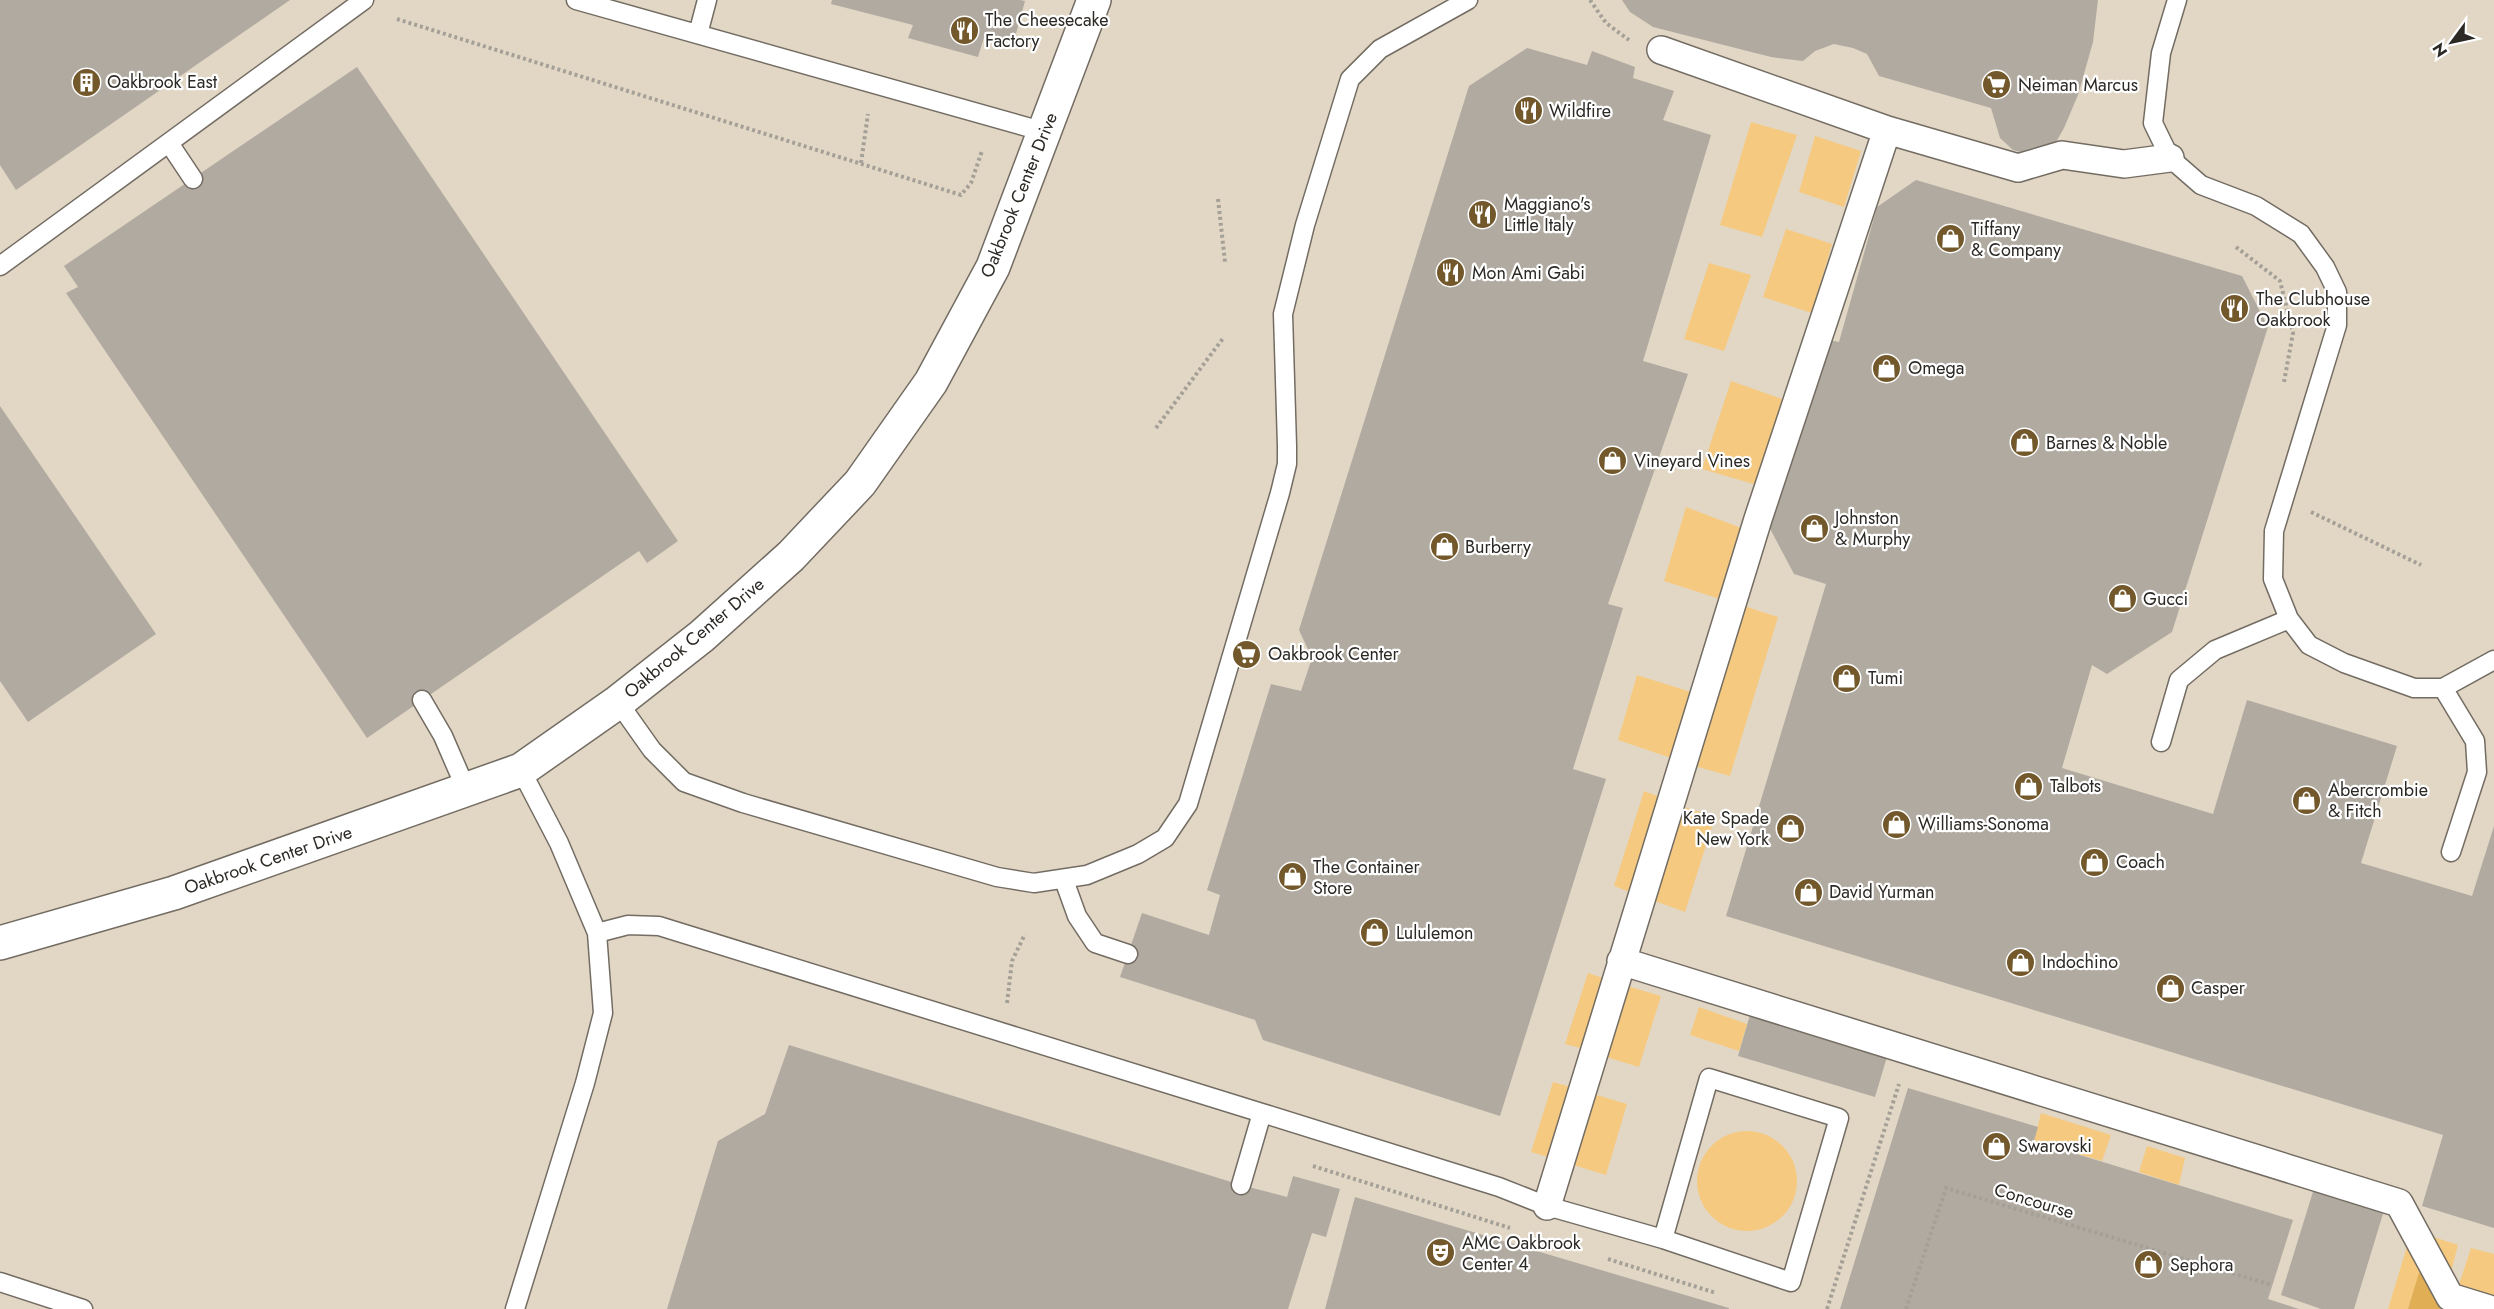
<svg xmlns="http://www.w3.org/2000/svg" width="2494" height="1309" viewBox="0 0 2494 1309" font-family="Jost,sans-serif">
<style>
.built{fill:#e2d7c5}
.green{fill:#f5ca80}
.water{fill:#e0ae54}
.building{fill:#b1aaa0}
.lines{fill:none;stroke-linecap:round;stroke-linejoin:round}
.service-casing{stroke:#736c63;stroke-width:21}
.pedestrian-casing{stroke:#736c63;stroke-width:30}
.minor-casing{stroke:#736c63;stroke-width:36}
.path{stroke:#a5a097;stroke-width:4;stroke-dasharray:3 3;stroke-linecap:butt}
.service{stroke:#fff;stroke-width:18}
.pedestrian{stroke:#fff;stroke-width:27}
.minor{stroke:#fff;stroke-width:33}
.labels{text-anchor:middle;stroke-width:4.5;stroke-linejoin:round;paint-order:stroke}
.poi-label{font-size:18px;fill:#2c2925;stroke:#fff;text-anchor:start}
.street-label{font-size:18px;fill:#2c2925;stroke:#fff}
</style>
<rect width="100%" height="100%" fill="#e9e2d7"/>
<path class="built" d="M 0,0 L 2494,0 L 2494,1309 L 0,1309 Z"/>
<path class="green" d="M 1751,122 L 1797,135 L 1762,237 L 1720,225 Z
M 1815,136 L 1861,151 L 1844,207 L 1799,192 Z
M 1786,229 L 1832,244 L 1812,313 L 1763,297 Z
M 1709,263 L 1751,275 L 1724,351 L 1684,339 Z
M 1731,381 L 1785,400 L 1757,485 L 1702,469 Z
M 1686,507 L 1744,529 L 1723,600 L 1664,581 Z
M 1741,605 L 1778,617 L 1730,776 L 1691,765 Z
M 1637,675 L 1694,693 L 1674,759 L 1618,740 Z
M 1644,791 L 1663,798 L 1632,893 L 1614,886 Z
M 1681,806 L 1715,817 L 1685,912 L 1652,900 Z
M 1588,973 L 1606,979 L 1584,1049 L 1565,1044 Z
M 1624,985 L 1661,996 L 1639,1067 L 1603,1056 Z
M 1699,1007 L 1747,1024 L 1739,1051 L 1690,1035 Z
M 1553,1082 L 1571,1087 L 1548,1157 L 1531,1152 Z
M 1590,1093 L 1627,1104 L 1606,1175 L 1570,1164 Z
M 2041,1113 L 2111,1135 L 2102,1161 L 2034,1141 Z
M1697 1181a50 50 0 1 1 100 0a50 50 0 1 1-100 0Z
M 2147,1146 L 2185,1158 L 2179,1185 L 2139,1172 Z
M 2412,1230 L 2458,1245 L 2449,1280 L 2420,1273 L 2408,1309 L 2388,1309 Z
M 2471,1248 L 2494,1254 L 2494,1309 L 2451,1309 Z"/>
<path class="water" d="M 2419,1273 L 2449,1280 L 2440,1309 L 2408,1309 Z"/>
<path class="building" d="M 0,0 L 290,0 L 16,190 L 0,165 Z
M 832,0 L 1020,0 L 1025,1 L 1014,41 L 985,34 L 978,57 L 908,38 L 913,25 L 831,4 Z
M 1622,0 L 2098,0 L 2093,42 L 2078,95 L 2064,128 L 2056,142 L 2032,155 L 2013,150 L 2000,138 L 1991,108 L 1879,76 L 1867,54 L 1853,48 L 1834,44 L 1815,51 L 1803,61 L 1771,57 L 1653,27 L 1630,12 Z
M 1527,48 L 1587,65 L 1592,51 L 1635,67 L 1633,78 L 1674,91 L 1663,120 L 1711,135 L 1643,361 L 1688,374 L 1608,604 L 1623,608 L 1573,769 L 1606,779 L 1500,1116 L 1263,1040 L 1255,1020 L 1120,977 L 1142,913 L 1209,935 L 1220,895 L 1207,890 L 1271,684 L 1301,691 L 1312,658 L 1299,630 L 1469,86 Z
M 357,67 L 678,541 L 647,563 L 639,551 L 367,738 L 66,293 L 78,287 L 64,266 Z
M 1916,180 L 2242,276 L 2268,327 L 2172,632 L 2107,674 L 2092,665 L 2062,768 L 2213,814 L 2247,700 L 2397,746 L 2361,863 L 2472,896 L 2494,826 L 2494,1228 L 2422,1206 L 2443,1135 L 1726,916 L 1826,584 L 1794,574 L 1767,523 L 1825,339 L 1839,342 L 1877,207 Z
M 0,406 L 156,634 L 28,722 L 0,681 Z
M 1752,1008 L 1889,1050 L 1875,1097 L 1738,1056 Z
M 789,1045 L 1241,1185 L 1287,1197 L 1293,1176 L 1340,1189 L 1326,1237 L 1312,1233 L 1288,1309 L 667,1309 L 718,1141 L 765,1114 Z
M 1908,1088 L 2038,1127 L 2034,1141 L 2293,1220 L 2268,1299 L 2299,1309 L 1840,1309 Z
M 2316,1182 L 2386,1204 L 2354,1309 L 2321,1309 L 2281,1295 Z
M 1355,1197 L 1729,1308 L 1729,1309 L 1325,1309 Z"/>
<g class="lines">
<defs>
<path id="service" d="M 576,0 L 1045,132
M 2177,0 L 2161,53 L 2153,123 L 2170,158 L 2201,185 L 2256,206 L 2301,234 L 2325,267 L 2337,292 L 2337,325 L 2274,531 L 2273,579 L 2289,619 L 2309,645 L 2344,663 L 2414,688 L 2443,688 L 2494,660
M 698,34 L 707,0
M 169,143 L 193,179
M 0,266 L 364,0
M 2443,688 L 2475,741 L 2477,772 L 2451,852
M 422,700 L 443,736 L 466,789
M 618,702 L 652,750 L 684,782 L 743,803 L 997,877 L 1034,883 L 1087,875 L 1138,854 L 1165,838 L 1188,804 L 1280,493 L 1287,464 L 1287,446 L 1283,314 L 1305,225 L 1350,79 L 1380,49 L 1468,0
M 2161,742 L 2179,680 L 2215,650 L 2289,619
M 1064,880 L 1077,916 L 1095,943 L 1128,954
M 597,933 L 628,925 L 659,926 L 1262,1113 L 1241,1185
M 1262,1113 L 1499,1187 L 1547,1206 L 1663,1239 L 1791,1282 L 1839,1118 L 1709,1078 L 1663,1239
M 0,1282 L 83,1309
M 515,1309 L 585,1083 L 603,1013 L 597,933 L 559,843 L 521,770"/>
<path id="pedestrian" d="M 1661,50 L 1887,130 L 2018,168 L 2062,155 L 2124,164 L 2170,158
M 1621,961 L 2399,1203 L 2450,1297 L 2489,1309
M 1547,1206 L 1758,519 L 1887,130"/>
<path id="minor" d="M 0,943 L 174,893 L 521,770 L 618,702 L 702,636 L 791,556 L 860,483 L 931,382 L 993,267 L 1094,0"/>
</defs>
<use href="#service" class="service-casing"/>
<use href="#pedestrian" class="pedestrian-casing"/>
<use href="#minor" class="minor-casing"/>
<path class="path" d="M 1590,0 L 1606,23 L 1629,40
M 397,19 L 961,195 L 971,183 L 982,151
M 861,163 L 868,114
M 1218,199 L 1225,262
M 2236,247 L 2280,281 L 2293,333 L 2284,382
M 1156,428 L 1224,337
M 2311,512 L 2421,565
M 1007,1003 L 1012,961 L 1025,934
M 1313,1166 L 1510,1228
M 1608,1259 L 1716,1293
M 1827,1309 L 1899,1084
M 1906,1309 L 1946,1188 L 2272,1285"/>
<use href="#service" class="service"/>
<use href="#pedestrian" class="pedestrian"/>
<use href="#minor" class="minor"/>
</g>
<defs>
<symbol id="restaurant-disc" viewBox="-11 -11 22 22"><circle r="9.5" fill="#72582a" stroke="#fff"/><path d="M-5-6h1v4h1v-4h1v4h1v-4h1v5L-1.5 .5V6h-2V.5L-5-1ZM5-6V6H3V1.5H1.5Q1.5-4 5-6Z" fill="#fff"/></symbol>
<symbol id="building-disc" viewBox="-11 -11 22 22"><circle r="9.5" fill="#72582a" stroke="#fff"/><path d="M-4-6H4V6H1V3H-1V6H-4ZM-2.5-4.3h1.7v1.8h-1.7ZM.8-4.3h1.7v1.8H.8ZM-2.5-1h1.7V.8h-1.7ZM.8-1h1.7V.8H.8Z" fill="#fff"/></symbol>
<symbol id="supermarket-disc" viewBox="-11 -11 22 22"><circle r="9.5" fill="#72582a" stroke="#fff"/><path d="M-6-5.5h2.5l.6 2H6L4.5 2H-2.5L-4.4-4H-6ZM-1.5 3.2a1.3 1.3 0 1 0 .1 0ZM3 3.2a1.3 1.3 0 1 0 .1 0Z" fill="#fff"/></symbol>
<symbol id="shop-disc" viewBox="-11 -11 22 22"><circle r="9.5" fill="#72582a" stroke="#fff"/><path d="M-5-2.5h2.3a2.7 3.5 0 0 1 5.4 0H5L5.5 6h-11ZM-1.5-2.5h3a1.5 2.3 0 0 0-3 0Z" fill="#fff"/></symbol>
<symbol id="theatre-disc" viewBox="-11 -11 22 22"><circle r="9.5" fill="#72582a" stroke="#fff"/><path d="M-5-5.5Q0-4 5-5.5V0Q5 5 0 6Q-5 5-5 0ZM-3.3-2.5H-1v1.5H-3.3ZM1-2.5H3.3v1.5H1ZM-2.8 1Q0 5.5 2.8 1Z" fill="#fff"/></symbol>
</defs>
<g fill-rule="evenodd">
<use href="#restaurant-disc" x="948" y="14" width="33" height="33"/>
<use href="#building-disc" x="70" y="66" width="33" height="33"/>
<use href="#supermarket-disc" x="1980" y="68" width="33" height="33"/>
<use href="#restaurant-disc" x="1512" y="94" width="33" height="33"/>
<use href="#restaurant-disc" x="1466" y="198" width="33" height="33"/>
<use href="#shop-disc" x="1934" y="222" width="33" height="33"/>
<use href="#restaurant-disc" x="1434" y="256" width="33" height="33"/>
<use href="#restaurant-disc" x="2218" y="292" width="33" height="33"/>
<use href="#shop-disc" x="1870" y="352" width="33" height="33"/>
<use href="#shop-disc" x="2008" y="426" width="33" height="33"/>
<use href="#shop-disc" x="1596" y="444" width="33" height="33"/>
<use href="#shop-disc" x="1798" y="512" width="33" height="33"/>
<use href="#shop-disc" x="1428" y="530" width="33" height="33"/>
<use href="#shop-disc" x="2106" y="582" width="33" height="33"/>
<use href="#supermarket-disc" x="1230" y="638" width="33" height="33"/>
<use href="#shop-disc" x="1830" y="662" width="33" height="33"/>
<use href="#shop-disc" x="2012" y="770" width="33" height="33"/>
<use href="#shop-disc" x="2290" y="784" width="33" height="33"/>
<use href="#shop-disc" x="1880" y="808" width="33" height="33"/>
<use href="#shop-disc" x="1774" y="812" width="33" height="33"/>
<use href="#shop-disc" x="2078" y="846" width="33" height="33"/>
<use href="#shop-disc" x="1276" y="860" width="33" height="33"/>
<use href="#shop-disc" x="1792" y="876" width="33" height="33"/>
<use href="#shop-disc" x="1358" y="916" width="33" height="33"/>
<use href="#shop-disc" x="2004" y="946" width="33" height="33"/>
<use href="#shop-disc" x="2154" y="972" width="33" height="33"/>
<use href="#shop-disc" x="1980" y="1130" width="33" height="33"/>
<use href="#theatre-disc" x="1424" y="1236" width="33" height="33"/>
<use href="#shop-disc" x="2132" y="1248" width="33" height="33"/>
</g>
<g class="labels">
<g class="poi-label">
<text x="985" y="26">The Cheesecake<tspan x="985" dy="21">Factory</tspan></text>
<text x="107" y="88">Oakbrook East</text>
<text x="2018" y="91">Neiman Marcus</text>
<text x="1549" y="117">Wildfire</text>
<text x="1504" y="210">Maggiano's<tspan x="1504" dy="21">Little Italy</tspan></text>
<text x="1971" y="235">Tiffany<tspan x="1971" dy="21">&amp; Company</tspan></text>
<text x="1472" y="279">Mon Ami Gabi</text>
<text x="2256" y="305">The Clubhouse<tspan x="2256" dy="21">Oakbrook</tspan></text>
<text x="1908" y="374">Omega</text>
<text x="2046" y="449">Barnes &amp; Noble</text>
<text x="1634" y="467">Vineyard Vines</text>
<text x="1835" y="524">Johnston<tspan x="1835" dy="21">&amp; Murphy</tspan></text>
<text x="1465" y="553">Burberry</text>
<text x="2143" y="605">Gucci</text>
<text x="1268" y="660">Oakbrook Center</text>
<text x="1868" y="684">Tumi</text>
<text x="2050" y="792">Talbots</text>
<text x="2328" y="796">Abercrombie<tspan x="2328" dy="21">&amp; Fitch</tspan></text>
<text x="1769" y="824" text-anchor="end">Kate Spade<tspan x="1769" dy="21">New York</tspan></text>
<text x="1918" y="830">Williams-Sonoma</text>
<text x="2116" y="868">Coach</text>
<text x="1313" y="873">The Container<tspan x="1313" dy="21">Store</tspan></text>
<text x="1829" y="898">David Yurman</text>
<text x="1396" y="939">Lululemon</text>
<text x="2042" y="968">Indochino</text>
<text x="2191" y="994">Casper</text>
<text x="2018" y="1152">Swarovski</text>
<text x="1462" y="1249">AMC Oakbrook<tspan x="1462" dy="21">Center 4</tspan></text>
<text x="2170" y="1271">Sephora</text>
</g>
<g class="street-label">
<text transform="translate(1019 195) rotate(-68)" y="6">Oakbrook Center Drive</text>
<text transform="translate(694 638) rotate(-40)" y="6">Oakbrook Center Drive</text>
<text transform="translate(268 860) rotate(-19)" y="6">Oakbrook Center Drive</text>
<text transform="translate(2034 1201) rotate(17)" y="6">Concourse</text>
</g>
</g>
<g transform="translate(2452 42) rotate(237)" stroke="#ffffff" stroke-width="4.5" paint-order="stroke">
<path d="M0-4.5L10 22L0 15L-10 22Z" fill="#2c2925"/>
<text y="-9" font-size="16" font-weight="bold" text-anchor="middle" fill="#2c2925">N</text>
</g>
</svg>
